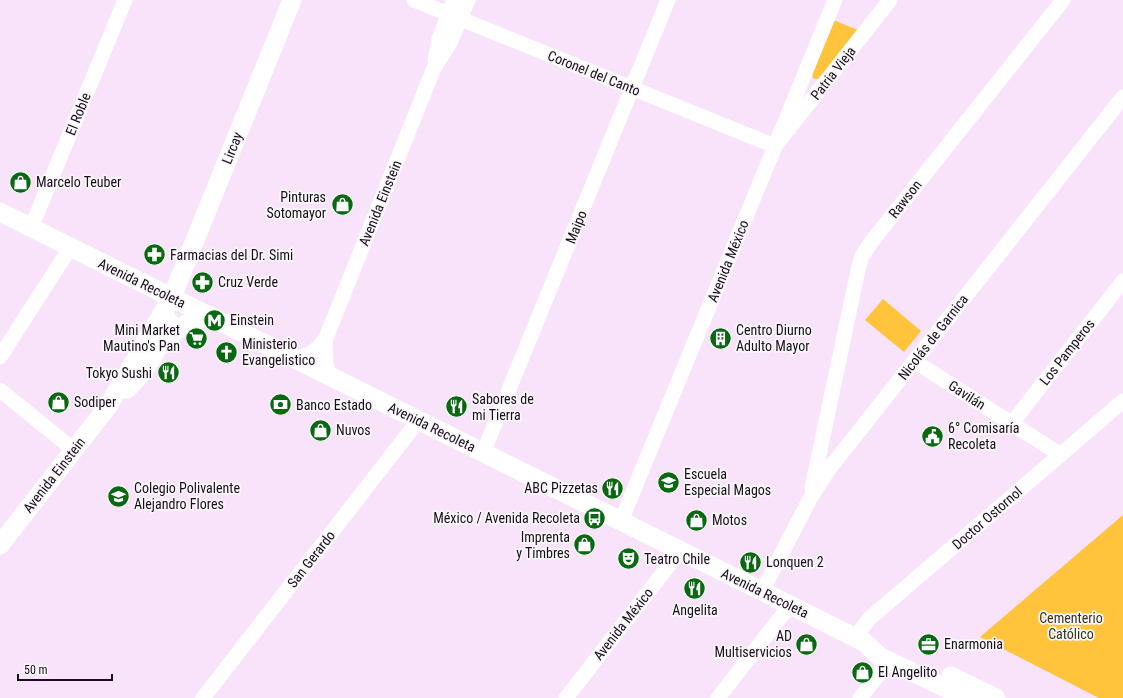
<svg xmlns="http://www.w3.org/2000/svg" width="1123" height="698" viewBox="0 0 1123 698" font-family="'Roboto Condensed',sans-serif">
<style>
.green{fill:#ffc33c}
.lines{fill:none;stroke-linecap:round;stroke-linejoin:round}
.minor{stroke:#fff;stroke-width:15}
.major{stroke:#fff;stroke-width:19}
.labels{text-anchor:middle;stroke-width:3.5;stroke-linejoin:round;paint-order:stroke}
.street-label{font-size:14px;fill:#1d0b20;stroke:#f8f8f8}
.poi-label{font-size:14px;fill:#1d0b20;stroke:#f8f8f8;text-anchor:start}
.park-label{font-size:14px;fill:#3d321d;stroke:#f8f8f8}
</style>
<rect width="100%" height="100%" fill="#f8e3fa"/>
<path class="green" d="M 833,20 L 858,30 L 820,78 L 817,79 L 813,78 L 812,73 Z
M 883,299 L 921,331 L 904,352 L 865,320 Z
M 1123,515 L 1123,698 L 1099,698 L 980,637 Z"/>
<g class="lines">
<path class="minor" d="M 414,0 L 775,146 L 890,0
M 435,61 L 439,39 L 454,0
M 31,228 L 125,0
M 326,338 C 324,352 325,363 330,377
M 0,357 L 70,248
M 295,359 C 310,355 316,351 326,338 L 434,68 L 450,43 L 468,0
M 914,361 L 1061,455
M 0,390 L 74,450
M 1012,423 L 1123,281
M 483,453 L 668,0
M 812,488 L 858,270 L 862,256 L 872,241 L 1063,0
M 621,521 L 835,0
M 762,591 L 811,497 L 829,469 L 1123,97
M 855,638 L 869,619 L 1123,401
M 203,698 L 418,421
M 566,698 L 680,551
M 718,698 L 790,605
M 860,698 L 889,661"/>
<path class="major" d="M 0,212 L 864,642 L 879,656 L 966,698
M 161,346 C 174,328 190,321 210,316
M 127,389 C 147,370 161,347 168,320
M 0,545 L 108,406 L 172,297 L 292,0
M 951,676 L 996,698"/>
</g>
<defs>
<symbol id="shop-disc" viewBox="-11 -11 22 22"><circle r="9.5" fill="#096811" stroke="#f8f8f8"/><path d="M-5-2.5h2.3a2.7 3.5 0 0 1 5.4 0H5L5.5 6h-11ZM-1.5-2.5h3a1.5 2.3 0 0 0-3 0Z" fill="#fff"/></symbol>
<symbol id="pharmacy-disc" viewBox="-11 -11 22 22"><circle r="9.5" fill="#096811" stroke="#f8f8f8"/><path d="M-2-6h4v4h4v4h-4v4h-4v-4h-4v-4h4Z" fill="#fff"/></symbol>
<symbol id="metro-disc" viewBox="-11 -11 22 22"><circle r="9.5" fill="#096811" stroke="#f8f8f8"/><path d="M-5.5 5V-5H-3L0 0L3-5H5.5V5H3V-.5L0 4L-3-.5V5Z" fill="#fff"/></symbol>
<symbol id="supermarket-disc" viewBox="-11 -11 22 22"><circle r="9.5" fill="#096811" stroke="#f8f8f8"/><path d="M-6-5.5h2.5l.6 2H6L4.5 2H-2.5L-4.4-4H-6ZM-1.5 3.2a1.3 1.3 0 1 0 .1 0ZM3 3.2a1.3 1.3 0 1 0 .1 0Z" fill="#fff"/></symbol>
<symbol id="building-disc" viewBox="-11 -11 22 22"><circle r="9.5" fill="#096811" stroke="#f8f8f8"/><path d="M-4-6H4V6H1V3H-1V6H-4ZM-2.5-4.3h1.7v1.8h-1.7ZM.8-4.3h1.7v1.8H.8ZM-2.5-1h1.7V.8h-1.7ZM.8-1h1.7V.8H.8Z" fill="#fff"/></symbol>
<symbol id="church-disc" viewBox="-11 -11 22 22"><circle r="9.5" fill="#096811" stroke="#f8f8f8"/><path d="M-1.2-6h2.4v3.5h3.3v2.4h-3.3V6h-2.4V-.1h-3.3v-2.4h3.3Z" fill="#fff"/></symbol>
<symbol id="restaurant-disc" viewBox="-11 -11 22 22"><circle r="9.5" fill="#096811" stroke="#f8f8f8"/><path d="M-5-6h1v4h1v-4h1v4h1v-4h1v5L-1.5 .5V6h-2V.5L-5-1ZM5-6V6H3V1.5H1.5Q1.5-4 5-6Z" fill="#fff"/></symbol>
<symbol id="bank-disc" viewBox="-11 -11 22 22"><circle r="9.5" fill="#096811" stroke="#f8f8f8"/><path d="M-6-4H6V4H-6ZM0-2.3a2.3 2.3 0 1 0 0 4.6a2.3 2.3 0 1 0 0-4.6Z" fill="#fff"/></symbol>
<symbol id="civic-disc" viewBox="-11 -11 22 22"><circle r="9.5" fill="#096811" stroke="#f8f8f8"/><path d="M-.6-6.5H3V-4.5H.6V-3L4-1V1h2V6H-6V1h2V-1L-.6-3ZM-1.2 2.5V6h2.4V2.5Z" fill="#fff"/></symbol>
<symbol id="school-disc" viewBox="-11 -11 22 22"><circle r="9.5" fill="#096811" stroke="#f8f8f8"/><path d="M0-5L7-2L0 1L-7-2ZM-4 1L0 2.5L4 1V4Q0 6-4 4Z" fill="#fff"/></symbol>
<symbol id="bus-disc" viewBox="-11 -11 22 22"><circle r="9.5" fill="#096811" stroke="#f8f8f8"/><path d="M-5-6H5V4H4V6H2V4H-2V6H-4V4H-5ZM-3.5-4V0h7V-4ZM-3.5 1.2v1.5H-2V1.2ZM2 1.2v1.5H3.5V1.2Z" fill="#fff"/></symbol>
<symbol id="theatre-disc" viewBox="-11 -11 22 22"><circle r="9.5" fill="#096811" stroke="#f8f8f8"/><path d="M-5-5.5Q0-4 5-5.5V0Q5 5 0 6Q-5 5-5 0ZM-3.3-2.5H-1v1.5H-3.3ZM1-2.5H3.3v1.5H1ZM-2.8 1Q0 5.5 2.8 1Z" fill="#fff"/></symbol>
<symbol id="office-disc" viewBox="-11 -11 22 22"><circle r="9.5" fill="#096811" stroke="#f8f8f8"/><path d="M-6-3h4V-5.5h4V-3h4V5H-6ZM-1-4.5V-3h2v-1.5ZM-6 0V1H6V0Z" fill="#fff"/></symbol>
</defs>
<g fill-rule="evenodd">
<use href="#shop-disc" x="8" y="170" width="25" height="25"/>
<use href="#shop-disc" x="330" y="192" width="25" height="25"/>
<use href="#pharmacy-disc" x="142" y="242" width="25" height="25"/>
<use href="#pharmacy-disc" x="190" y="270" width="25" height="25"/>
<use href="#metro-disc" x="202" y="308" width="25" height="25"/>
<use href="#supermarket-disc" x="184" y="326" width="25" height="25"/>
<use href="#building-disc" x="708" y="326" width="25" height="25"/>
<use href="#church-disc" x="214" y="340" width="25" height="25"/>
<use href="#restaurant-disc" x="156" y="360" width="25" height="25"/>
<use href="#shop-disc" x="46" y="390" width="25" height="25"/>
<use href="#bank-disc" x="268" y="392" width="25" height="25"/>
<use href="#restaurant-disc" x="444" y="394" width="25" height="25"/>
<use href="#shop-disc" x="308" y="418" width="25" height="25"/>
<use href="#civic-disc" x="920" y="424" width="25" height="25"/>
<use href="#school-disc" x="656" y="470" width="25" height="25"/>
<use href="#restaurant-disc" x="600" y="476" width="25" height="25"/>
<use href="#school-disc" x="106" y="484" width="25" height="25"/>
<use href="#bus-disc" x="582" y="506" width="25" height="25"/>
<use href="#shop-disc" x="684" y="508" width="25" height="25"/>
<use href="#shop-disc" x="572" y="532" width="25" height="25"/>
<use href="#theatre-disc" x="616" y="546" width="25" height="25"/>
<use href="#restaurant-disc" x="738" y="550" width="25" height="25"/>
<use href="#restaurant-disc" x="682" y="576" width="25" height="25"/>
<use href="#shop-disc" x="794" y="632" width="25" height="25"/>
<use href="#office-disc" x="916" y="632" width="25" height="25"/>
<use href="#shop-disc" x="850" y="660" width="25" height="25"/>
</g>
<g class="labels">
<g class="street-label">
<text transform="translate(594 73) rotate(22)" y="5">Coronel del Canto</text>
<text transform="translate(833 73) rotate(-52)" y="5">Patria Vieja</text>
<text transform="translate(78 114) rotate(-68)" y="5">El Roble</text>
<text transform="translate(232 148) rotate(-68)" y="5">Lircay</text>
<text transform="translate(905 199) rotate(-52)" y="5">Rawson</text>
<text transform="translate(380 203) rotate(-68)" y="5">Avenida Einstein</text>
<text transform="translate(576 227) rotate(-68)" y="5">Maipo</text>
<text transform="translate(728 261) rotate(-68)" y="5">Avenida México</text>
<text transform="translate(142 283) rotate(26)" y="5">Avenida Recoleta</text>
<text transform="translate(933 337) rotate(-52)" y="5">Nicolás de Garnica</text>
<text transform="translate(1067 352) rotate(-52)" y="5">Los Pamperos</text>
<text transform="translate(967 395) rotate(33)" y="5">Gavilán</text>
<text transform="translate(432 427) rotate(26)" y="5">Avenida Recoleta</text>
<text transform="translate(54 475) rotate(-52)" y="5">Avenida Einstein</text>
<text transform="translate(987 518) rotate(-41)" y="5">Doctor Ostornol</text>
<text transform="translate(311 559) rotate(-52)" y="5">San Gerardo</text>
<text transform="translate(765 593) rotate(26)" y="5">Avenida Recoleta</text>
<text transform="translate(623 624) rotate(-52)" y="5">Avenida México</text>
</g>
<g class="poi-label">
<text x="36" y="187">Marcelo Teuber</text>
<text x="326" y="202" text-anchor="end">Pinturas<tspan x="326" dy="16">Sotomayor</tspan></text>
<text x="170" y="260">Farmacias del Dr. Simi</text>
<text x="218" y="287">Cruz Verde</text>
<text x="230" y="325">Einstein</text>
<text x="180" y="335" text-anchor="end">Mini Market<tspan x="180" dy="16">Mautino's Pan</tspan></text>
<text x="736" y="335">Centro Diurno<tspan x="736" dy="16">Adulto Mayor</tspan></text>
<text x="242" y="349">Ministerio<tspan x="242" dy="16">Evangelistico</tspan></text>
<text x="152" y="378" text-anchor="end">Tokyo Sushi</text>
<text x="472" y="404">Sabores de<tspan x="472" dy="16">mi Tierra</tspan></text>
<text x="74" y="407">Sodiper</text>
<text x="296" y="410">Banco Estado</text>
<text x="948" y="433">6° Comisaría<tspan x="948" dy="16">Recoleta</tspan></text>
<text x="336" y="435">Nuvos</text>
<text x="684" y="479">Escuela<tspan x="684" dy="16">Especial Magos</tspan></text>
<text x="134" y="493">Colegio Polivalente<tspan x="134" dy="16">Alejandro Flores</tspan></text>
<text x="598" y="493" text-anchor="end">ABC Pizzetas</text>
<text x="580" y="523" text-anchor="end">México / Avenida Recoleta</text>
<text x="712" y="525">Motos</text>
<text x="570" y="542" text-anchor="end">Imprenta<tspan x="570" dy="16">y Timbres</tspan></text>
<text x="644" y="564">Teatro Chile</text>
<text x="766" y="567">Lonquen 2</text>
<text x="695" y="615" text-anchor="middle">Angelita</text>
<text x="792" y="641" text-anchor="end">AD<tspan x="792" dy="16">Multiservicios</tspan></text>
<text x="944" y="649">Enarmonia</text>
<text x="878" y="677">El Angelito</text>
</g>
<g class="park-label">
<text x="1071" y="623">Cementerio<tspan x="1071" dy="16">Católico</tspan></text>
</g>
</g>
<path d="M18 674v6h94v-6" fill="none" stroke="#1d0b20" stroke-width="2"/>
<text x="24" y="674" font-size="12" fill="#1d0b20" stroke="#f8f8f8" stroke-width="3" paint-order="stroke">50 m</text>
</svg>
